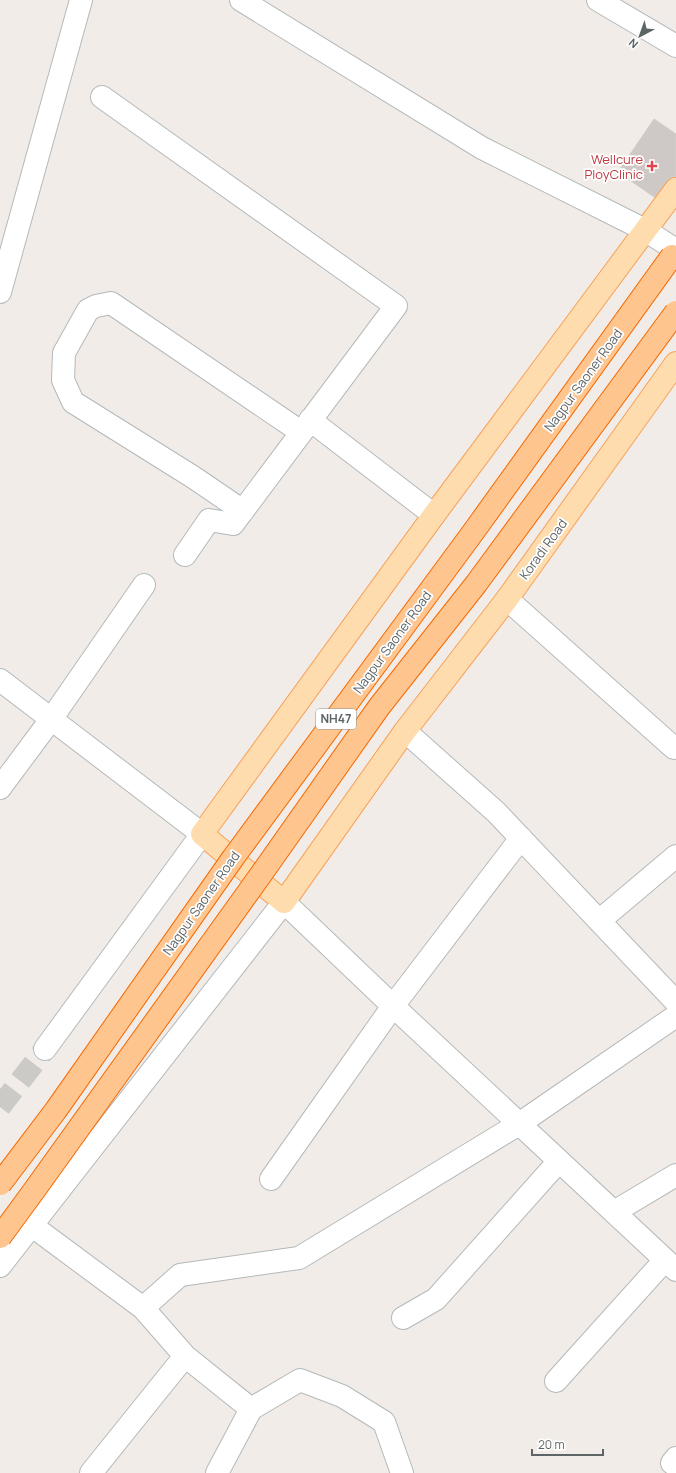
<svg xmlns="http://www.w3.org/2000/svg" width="676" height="1473" viewBox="0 0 676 1473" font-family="Manrope,sans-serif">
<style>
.building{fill:#cec9c6;stroke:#d6ccc5}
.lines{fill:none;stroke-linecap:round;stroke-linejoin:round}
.secondary-tunnel{stroke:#cccac7;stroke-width:22;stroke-dasharray:22 11;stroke-linecap:butt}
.street-casing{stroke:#b4b9bb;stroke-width:24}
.secondary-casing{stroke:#b5bbbe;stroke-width:24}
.primary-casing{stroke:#f6a15a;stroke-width:24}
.street{stroke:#fff;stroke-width:22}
.secondary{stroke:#fff;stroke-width:22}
.primary{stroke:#ffdcad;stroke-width:22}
.highway-bridge-casing{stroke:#f76900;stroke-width:24;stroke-linecap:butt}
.highway-bridge{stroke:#ffc58f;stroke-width:22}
.health-dot{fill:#e0444e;stroke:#fff;stroke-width:1.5}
.labels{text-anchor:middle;stroke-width:3.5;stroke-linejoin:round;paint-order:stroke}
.shield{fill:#fff;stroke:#8e9395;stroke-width:1}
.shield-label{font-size:12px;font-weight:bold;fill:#5e6567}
.health-label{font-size:13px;fill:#be3a42;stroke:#fff;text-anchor:end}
.street-label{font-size:13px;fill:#5e6567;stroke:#fff}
</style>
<rect width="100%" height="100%" fill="#f1ece7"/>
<path class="building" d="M 654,119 L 676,134 L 676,178 L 660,201 L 618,172 Z"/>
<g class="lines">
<path class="secondary-tunnel" d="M 0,1107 L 45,1049"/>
<defs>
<path id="street" d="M 241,0 L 482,148 L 645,230 L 676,250
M 598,0 L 676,46
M 102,97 L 396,306 L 233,524 L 209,520 L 185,555
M 0,292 L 81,0
M 310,420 L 434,515
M 243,511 L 193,477 L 73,402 L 63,380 L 64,353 L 88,310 L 96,306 L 111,303 L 301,432
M 507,599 L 674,748
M 0,680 L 202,834
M 405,731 L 496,812 L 676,1002
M 0,788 L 52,718 L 144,585
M 599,921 L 676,856
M 271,1179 L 393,1006 L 521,838
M 614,1212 L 676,1175
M 31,1225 L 143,1308 L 185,1356 L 251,1409 L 217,1473
M 0,1266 L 284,902 L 393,1006 L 676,1270
M 143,1308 L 180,1275 L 299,1258 L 519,1124 L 676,1016
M 403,1318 L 436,1299 L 559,1161
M 556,1381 L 665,1260
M 251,1409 L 300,1380 L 342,1396 L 384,1422 L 402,1473
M 672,1463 L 676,1458
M 91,1473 L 185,1356"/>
<path id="secondary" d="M 45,1049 L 202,834"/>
<path id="primary" d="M 676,189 L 434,515 L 202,834 L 284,902 L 405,731 L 507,599 L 676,363"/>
</defs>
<use href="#street" class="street-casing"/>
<use href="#secondary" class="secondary-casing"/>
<use href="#primary" class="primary-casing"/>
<use href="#street" class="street"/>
<use href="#secondary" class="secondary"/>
<use href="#primary" class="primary"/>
<defs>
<path id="highway-bridge" d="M 0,1184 L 56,1110 L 233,858 L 474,531 L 672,256
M 0,1237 L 33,1192 L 257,880 L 379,707 L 476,584 L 676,312"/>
</defs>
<use href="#highway-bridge" class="highway-bridge-casing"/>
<use href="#highway-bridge" class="highway-bridge"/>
</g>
<path class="health-dot" d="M650 160h4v4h4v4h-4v4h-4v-4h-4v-4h4z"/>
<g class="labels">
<rect class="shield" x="316" y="709" width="40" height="20" rx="3"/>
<g class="shield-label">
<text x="336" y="723">NH47</text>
</g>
<g class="health-label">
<text x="643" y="164">Wellcure<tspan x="643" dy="15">PloyClinic</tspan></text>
</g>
<g class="street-label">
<text transform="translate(583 380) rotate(-54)" y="5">Nagpur Saoner Road</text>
<text transform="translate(543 549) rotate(-54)" y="5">Koradi Road</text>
<text transform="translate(392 642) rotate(-54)" y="5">Nagpur Saoner Road</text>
<text transform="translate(201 903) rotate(-55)" y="5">Nagpur Saoner Road</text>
</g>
</g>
<g transform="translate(640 36) rotate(221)" stroke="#ffffff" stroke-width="3" paint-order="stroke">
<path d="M0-3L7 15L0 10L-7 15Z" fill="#5e6567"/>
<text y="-6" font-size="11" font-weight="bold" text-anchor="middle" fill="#5e6567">N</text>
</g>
<path d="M532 1449v6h71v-6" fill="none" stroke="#5e6567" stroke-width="2"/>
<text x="538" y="1449" font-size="12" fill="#5e6567" stroke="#ffffff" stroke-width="3" paint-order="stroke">20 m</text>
</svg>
